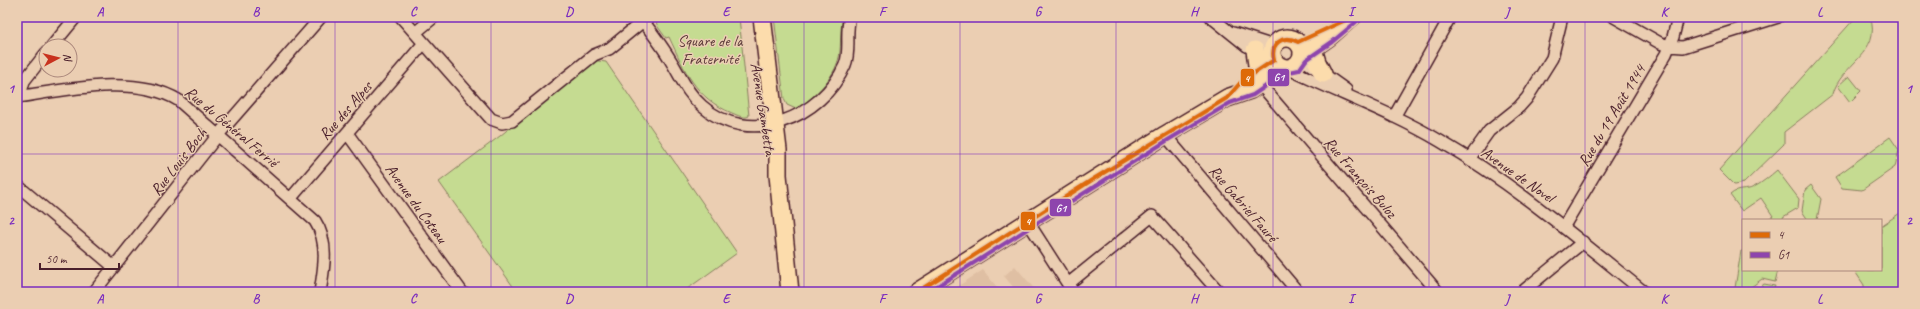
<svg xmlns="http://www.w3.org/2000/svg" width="1920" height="309" viewBox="0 0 1920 309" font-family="Caveat,sans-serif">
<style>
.built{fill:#dfbfa3}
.green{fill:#c5db91;stroke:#887d5e}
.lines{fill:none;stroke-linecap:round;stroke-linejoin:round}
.street-casing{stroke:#4a1f2b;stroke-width:14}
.primary-casing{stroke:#4a1f2b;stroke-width:20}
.street{stroke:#ebceb2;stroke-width:11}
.primary{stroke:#fcdcac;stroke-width:17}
.bus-1-casing{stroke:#ebceb2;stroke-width:7}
.bus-2-casing{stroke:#ebceb2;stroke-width:7}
.bus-1{stroke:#de6a07;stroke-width:4}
.bus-2{stroke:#8e44ad;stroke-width:4}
.grid{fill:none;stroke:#7b2cbf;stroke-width:1;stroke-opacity:0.55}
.labels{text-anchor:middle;stroke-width:3;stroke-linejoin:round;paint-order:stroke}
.park-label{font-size:16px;fill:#5c3b3a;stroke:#ebceb2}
.street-label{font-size:16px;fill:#4a1f2b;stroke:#ebceb2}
.line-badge{stroke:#ebceb2;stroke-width:1.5}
.badge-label{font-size:11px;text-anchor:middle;font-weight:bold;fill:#fff}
.neatline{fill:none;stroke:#7b2cbf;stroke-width:1.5}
.grid-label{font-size:13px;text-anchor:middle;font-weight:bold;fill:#7b2cbf}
</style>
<rect width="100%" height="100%" fill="#ebceb2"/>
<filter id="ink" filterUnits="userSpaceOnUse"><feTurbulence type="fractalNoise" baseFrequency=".025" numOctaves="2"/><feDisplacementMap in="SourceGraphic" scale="8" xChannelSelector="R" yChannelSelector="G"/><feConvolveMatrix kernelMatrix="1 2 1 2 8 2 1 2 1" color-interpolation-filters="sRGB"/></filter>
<g filter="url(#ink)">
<path class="built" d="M 1015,266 L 1037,292 L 1010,292 L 1014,288 L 1004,276 Z
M 983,270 L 1001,292 L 949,292 Z"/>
<path class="green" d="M 660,17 L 739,17 L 749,116 C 744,119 737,115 732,113 C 695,98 685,71 669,37 L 666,38 L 658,27 L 656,22 Z
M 774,17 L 843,17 C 840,30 841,38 840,51 C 838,75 815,97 796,109 L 787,105 L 784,99 Z
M 1856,17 L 1870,17 C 1883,52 1840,65 1833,94 L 1784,132 L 1784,144 L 1744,183 L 1734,185 L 1719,170 Z
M 591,60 L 606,62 L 737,253 L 683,292 L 517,292 L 439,182 L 500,136 Z
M 1849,76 L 1861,91 L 1850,102 L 1838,86 Z
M 1890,137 L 1899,150 L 1895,167 L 1862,190 L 1842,188 L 1835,177 Z
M 1777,170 L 1799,199 L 1798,208 L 1783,217 L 1784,220 L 1767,220 L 1773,216 L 1761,198 L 1742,211 L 1730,195 C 1739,187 1745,192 1754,187 C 1762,183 1770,176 1777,170 Z
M 1811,185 L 1821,199 L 1817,220 L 1808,220 L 1802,211 L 1805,190 Z
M 1903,211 L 1903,292 L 1864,292 L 1864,285 L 1856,273 L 1857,270 L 1881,270 L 1881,226 Z
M 1741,251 L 1743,251 L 1743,270 L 1778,270 L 1775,282 L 1762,279 L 1747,290 L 1735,288 Z
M 1764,284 L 1775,286 L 1774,289 L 1770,292 L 1754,292 Z"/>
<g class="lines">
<defs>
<path id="street" d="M 401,17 L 491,119 L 502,123 L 512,121 L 594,55 L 609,49 L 648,17
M 1211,17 L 1247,46 L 1273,58
M 1614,17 L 1660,43 L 1669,46 L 1683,47 L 1778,17
M 643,21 C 653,34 663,47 671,61 C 681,77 687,93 702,106 C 749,148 822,118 845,65 C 851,50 845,33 850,17
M 415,33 L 434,17
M 1233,33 L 1274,46
M 52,46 L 76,17
M 1301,58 L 1346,90
M 1287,68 C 1338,93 1391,112 1440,141 C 1514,184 1578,239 1644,292
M 1260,84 L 1438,292
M 20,96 L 24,81 L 46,53
M 17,97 C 64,90 136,74 178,100 L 315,221 C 329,242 324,269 320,292
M 1394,117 L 1450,17
M 347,133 L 462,292
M 1165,135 L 1298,292
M 1469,159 L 1489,131 L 1519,107 L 1527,98 L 1552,58 L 1562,17
M 17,185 L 114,267
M 291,198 L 424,43
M 1028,222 L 1073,292
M 1564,226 L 1666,54 L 1673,37 L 1678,17
M 1068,284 L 1152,216 L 1219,292
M 94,292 L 218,135 L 321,17
M 1522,292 L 1583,242"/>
<path id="primary" d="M 762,17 L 778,150 L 778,175 L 790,292
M1272 53a15 15 0 1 1 30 0a15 15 0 1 1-30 0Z
M 1313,49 L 1317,62 L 1323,74
M 1255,50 L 1258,73
M 1302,56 L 1329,37 L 1352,17
M 917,292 L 1165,135 L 1227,98 L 1250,90 L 1283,67"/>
</defs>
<use href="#street" class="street-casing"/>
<use href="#primary" class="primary-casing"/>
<use href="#street" class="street"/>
<use href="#primary" class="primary"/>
<defs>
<path id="bus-1" d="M 917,292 L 1095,178 L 1227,98 L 1241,82 L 1274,60 C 1270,43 1283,34 1298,42 L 1352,17"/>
<path id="bus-2" d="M 928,292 L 1168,140 L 1230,103 L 1253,95 L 1285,73 L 1299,70 L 1306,60 L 1332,42 L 1356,22"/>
</defs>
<use href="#bus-1" class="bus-1-casing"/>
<use href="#bus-2" class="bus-2-casing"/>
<use href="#bus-1" class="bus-1"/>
<use href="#bus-2" class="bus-2"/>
</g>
</g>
<path class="grid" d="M 178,17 L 178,292M 335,17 L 335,292M 491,17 L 491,292M 647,17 L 647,292M 804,17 L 804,292M 960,17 L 960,292M 1116,17 L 1116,292M 1273,17 L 1273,292M 1429,17 L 1429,292M 1585,17 L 1585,292M 1742,17 L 1742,292M 17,154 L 1903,154"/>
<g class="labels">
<g class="park-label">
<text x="710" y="46">Square de la<tspan x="710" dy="18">Fraternité</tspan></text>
</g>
<g class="street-label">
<text transform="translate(764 109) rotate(81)" y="6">Avenue Gambetta</text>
<text transform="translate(345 110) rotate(-49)" y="6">Rue des Alpes</text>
<text transform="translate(1611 115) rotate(-59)" y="6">Rue du 19 Août 1944</text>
<text transform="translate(232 126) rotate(40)" y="6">Rue du Général Ferrié</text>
<text transform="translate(178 161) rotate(-52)" y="6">Rue Louis Boch</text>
<text transform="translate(1518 174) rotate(35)" y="6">Avenue de Novel</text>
<text transform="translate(1361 177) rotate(49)" y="6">Rue François Buloz</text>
<text transform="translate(417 203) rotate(54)" y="6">Avenue du Coteau</text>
<text transform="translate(1244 203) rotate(49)" y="6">Rue Gabriel Fauré</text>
</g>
</g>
<g class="line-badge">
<rect x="1267" y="68" width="23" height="19" rx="4" fill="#8e44ad"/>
<rect x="1240" y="68" width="15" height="19" rx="4" fill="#de6a07"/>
<rect x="1049" y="198" width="23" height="19" rx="4" fill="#8e44ad"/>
<rect x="1020" y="211" width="16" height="20" rx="4" fill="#de6a07"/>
</g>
<g class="badge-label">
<text x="1279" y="81">G1</text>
<text x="1247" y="82">4</text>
<text x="1061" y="212">G1</text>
<text x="1028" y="225">4</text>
</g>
<rect width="1920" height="309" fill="none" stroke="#ebceb2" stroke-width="44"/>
<rect x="1742" y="219" width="140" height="52" fill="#ebceb2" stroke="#ab887c"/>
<rect x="1750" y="232" width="20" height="6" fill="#de6a07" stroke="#ab887c"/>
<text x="1778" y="239" font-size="12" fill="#4a1f2b">4</text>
<rect x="1750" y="252" width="20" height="6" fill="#8e44ad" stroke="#ab887c"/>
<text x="1778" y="259" font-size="12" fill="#4a1f2b">G1</text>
<g transform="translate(58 58) rotate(83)"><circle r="19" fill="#ebceb2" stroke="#ab887c"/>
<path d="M0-3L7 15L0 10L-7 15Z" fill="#c8321e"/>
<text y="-6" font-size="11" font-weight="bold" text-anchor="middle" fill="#4a1f2b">N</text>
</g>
<path d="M40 263v6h79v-6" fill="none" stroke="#4a1f2b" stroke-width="2"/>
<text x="46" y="263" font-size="12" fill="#4a1f2b" stroke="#ebceb2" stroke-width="3" paint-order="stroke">50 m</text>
<rect x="22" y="22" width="1876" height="265" class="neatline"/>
<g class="grid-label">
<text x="100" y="16">A</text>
<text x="256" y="16">B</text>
<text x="413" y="16">C</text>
<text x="569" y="16">D</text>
<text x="726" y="16">E</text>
<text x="882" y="16">F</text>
<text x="1038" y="16">G</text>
<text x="1194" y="16">H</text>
<text x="1351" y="16">I</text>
<text x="1507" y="16">J</text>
<text x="1664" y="16">K</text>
<text x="1820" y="16">L</text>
<text x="11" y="93">1</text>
<text x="1909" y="93">1</text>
<text x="11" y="225">2</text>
<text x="1909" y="225">2</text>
<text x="100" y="303">A</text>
<text x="256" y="303">B</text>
<text x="413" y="303">C</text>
<text x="569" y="303">D</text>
<text x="726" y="303">E</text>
<text x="882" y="303">F</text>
<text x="1038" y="303">G</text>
<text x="1194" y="303">H</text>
<text x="1351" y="303">I</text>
<text x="1507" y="303">J</text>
<text x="1664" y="303">K</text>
<text x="1820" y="303">L</text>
</g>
</svg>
